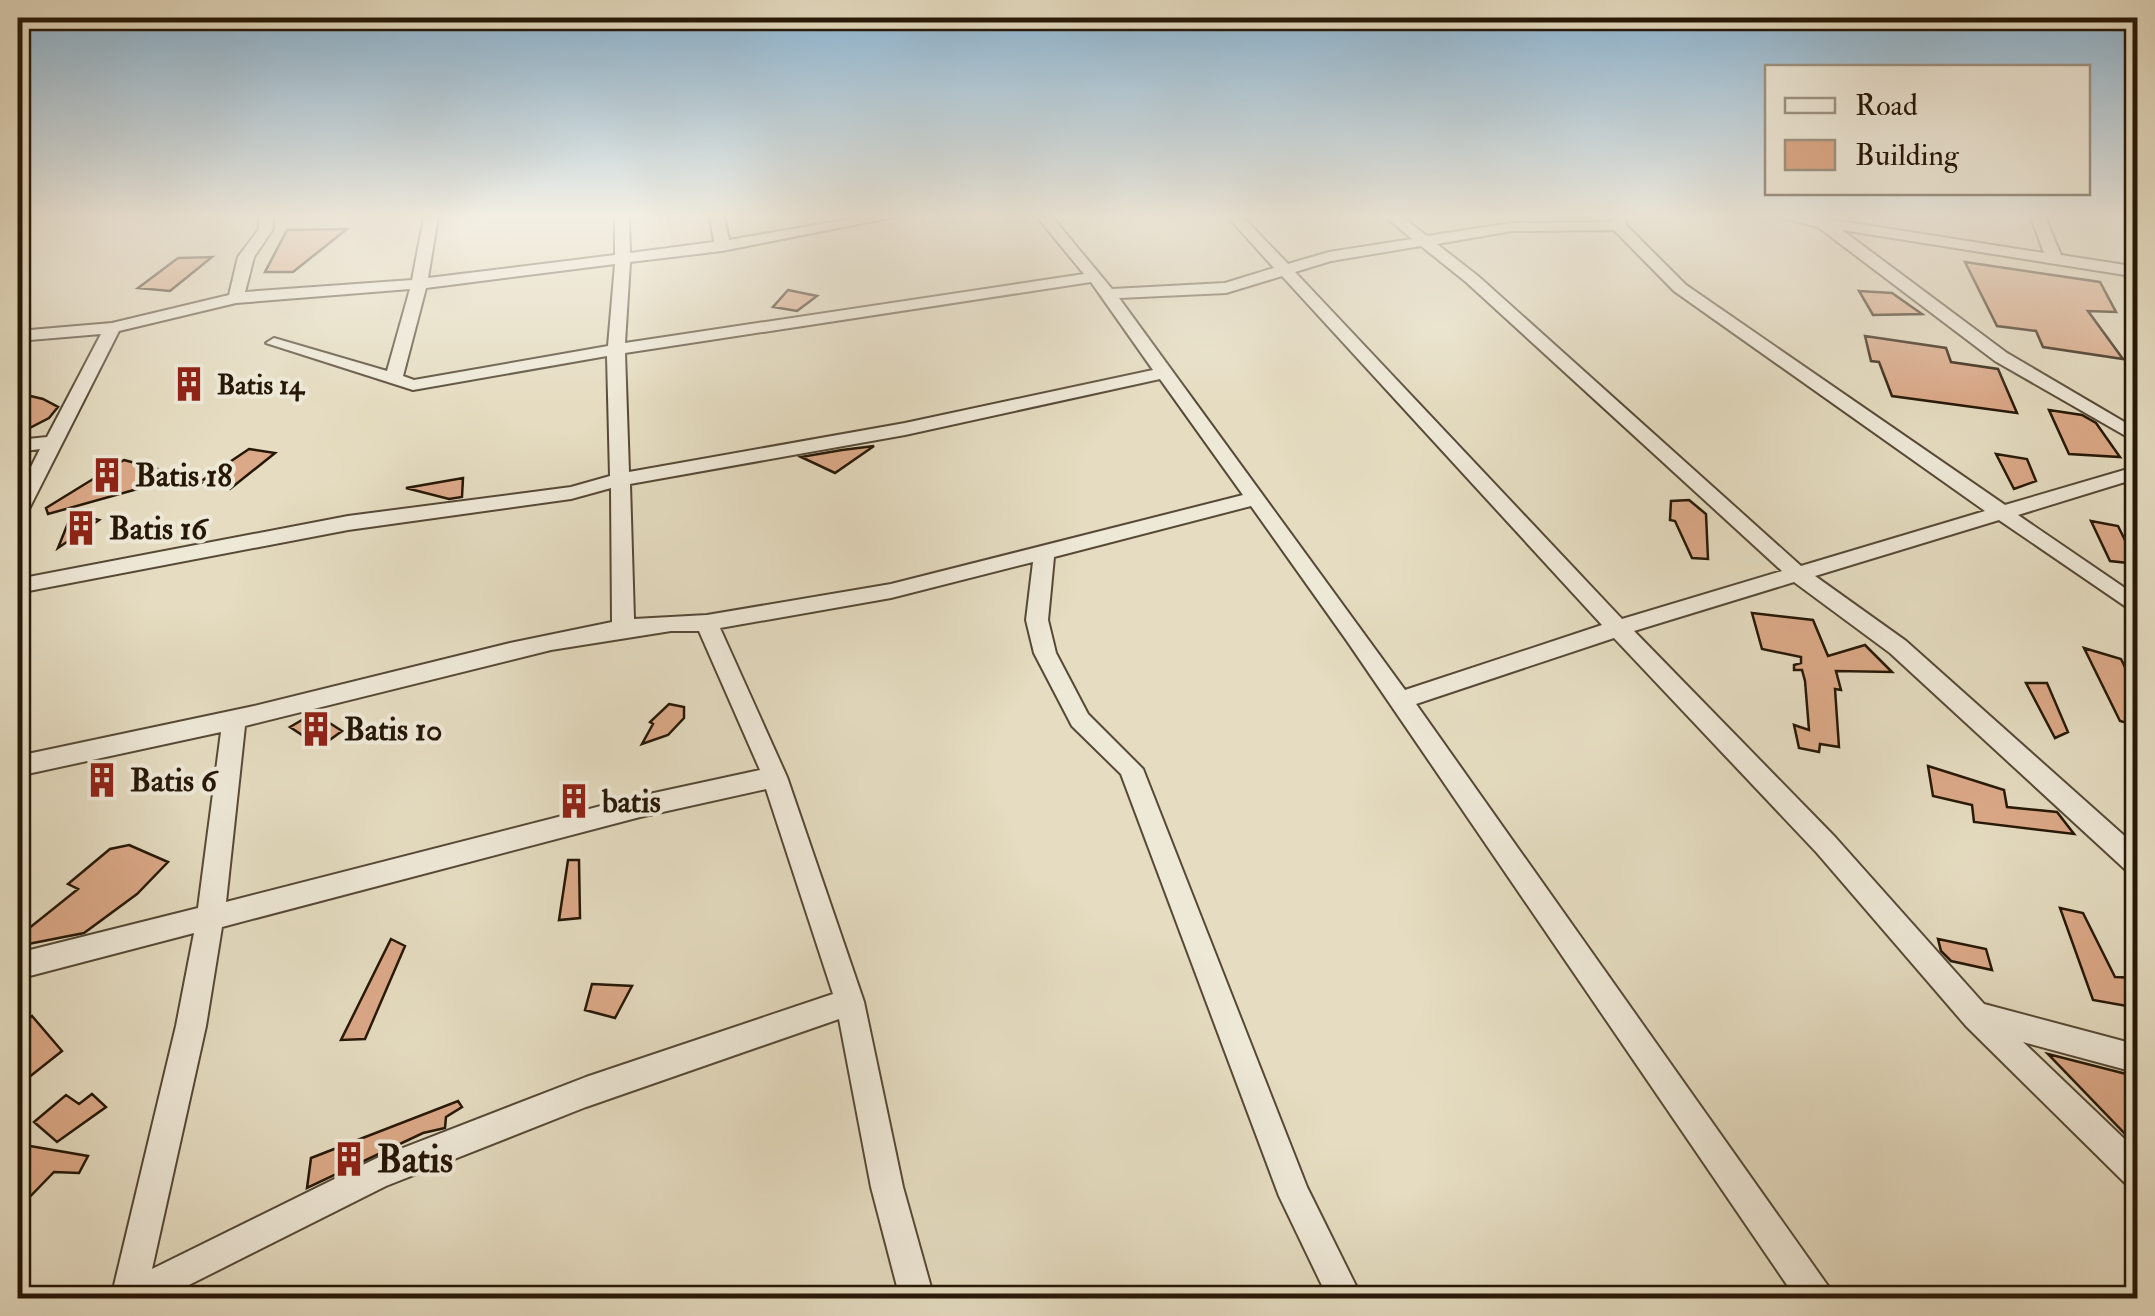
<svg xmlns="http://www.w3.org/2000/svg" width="2155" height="1316" viewBox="0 0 2155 1316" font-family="'IM FELL Double Pica',serif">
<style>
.building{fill:#dca988;stroke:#261807;stroke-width:2.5}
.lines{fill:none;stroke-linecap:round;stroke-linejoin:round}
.minor-casing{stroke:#564936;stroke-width:4}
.minor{fill:#eee8d7;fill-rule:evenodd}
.labels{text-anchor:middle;stroke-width:8;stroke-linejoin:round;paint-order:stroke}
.far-poi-label{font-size:28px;font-weight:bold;fill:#261807;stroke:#eee8d7;text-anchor:start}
.poi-label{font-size:32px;font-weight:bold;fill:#261807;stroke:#eee8d7;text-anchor:start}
.near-poi-label{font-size:38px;font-weight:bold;fill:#261807;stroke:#eee8d7;text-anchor:start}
</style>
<rect width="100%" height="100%" fill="#e5dcc1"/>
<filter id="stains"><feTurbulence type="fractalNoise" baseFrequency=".002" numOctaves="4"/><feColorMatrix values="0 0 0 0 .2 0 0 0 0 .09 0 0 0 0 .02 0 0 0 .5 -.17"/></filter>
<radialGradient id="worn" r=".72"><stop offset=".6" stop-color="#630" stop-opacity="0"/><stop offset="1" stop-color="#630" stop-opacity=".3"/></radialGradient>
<path class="building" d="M 347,229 L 293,272 L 265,272 L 287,230 Z
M 212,257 L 170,291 L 138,288 L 178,258 Z
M 1965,262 L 2100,282 L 2116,312 L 2088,311 L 2123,359 L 2043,347 L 2036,331 L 1997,326 Z
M 788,290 L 817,296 L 797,311 L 773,307 Z
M 1859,291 L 1892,293 L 1922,314 L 1873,315 Z
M 1865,336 L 1946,348 L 1951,362 L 1998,369 L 2017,413 L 1892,396 L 1879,362 L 1871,361 Z
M 18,393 L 43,399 L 58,407 L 49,418 L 18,434 Z
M 2049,410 L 2082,415 L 2096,423 L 2120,457 L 2069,454 Z
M 874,446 L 835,473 L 801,457 L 842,450 Z
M 249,449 L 275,453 L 230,489 L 200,482 Z
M 1996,454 L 2027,459 L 2036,481 L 2014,489 Z
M 124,460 L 184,476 L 48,514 L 46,508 Z
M 463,478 L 462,497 L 449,499 L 406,488 Z
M 1689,500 L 1706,514 L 1708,559 L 1692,558 L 1675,521 L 1670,520 L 1671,501 Z
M 72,513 L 99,520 L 58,548 Z
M 2091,521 L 2118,526 L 2125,540 L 2138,541 L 2138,564 L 2110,561 Z
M 1752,613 L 1813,620 L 1828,656 L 1865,645 L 1892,672 L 1836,671 L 1841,690 L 1835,689 L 1839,747 L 1820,744 L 1819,752 L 1799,748 L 1794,725 L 1809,730 L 1805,681 L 1802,670 L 1794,670 L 1794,665 L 1801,663 L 1801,657 L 1762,649 Z
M 2084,648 L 2121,659 L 2138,694 L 2138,726 L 2120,721 Z
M 2026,683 L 2047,683 L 2068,732 L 2055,738 Z
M 669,704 L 684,707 L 684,718 L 668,735 L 642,744 L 653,724 L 650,722 Z
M 314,713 L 342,731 L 320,747 L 290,727 Z
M 1928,766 L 2004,790 L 2007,807 L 2057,812 L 2074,834 L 1974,822 L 1972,805 L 1933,796 Z
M 129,845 L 168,862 L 137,894 L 84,933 L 18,946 L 18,937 L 78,889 L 68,884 L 110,849 Z
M 568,860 L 579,860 L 580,918 L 559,920 Z
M 2060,908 L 2083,913 L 2115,977 L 2138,978 L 2138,1008 L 2093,1000 Z
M 391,939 L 405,946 L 365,1039 L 341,1040 Z
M 1938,939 L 1986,949 L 1992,970 L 1951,961 L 1941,951 Z
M 592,984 L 632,986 L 615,1018 L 585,1010 Z
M 32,1016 L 62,1051 L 18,1086 L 18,1028 Z
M 2048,1054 L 2138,1077 L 2138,1146 L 2130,1139 Z
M 92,1094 L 106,1107 L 57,1142 L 34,1122 L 66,1095 L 79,1104 Z
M 458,1101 L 462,1107 L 446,1117 L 445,1128 L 423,1133 L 307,1188 L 311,1158 Z
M 30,1146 L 88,1156 L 79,1173 L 54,1172 L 18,1209 L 18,1157 Z"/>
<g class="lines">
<defs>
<path id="minor" d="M 259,217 L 273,217 L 273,229 L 254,257 L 245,292 L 412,280 L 424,217 L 438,217 L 428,278 L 615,255 L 615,217 L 629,217 L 630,253 L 714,242 L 710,217 L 724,217 L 729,240 L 861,217 L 894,217 L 722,251 L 630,262 L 625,343 L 1084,274 L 1037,217 L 1052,217 L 1112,289 L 1225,283 L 1274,268 L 1228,217 L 1243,217 L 1288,264 L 1329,252 L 1412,239 L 1386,217 L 1402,217 L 1427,236 L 1512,223 L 1611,222 L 1612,217 L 1626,217 L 1626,225 L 1686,285 L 2005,505 L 2138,466 L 2138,478 L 2018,515 L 2138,597 L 2138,615 L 1999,520 L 1815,576 L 1906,641 L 2138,848 L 2138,876 L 2129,873 L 1890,653 L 1794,582 L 1634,631 L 1835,837 L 1984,1004 L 2138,1045 L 2138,1073 L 2023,1042 L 2138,1152 L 2138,1190 L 2127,1185 L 1966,1026 L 1817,853 L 1614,638 L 1416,704 L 1828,1286 L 1833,1298 L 1796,1298 L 1347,641 L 1251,506 L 1054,557 L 1048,620 L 1056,653 L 1088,714 L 1143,769 L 1307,1187 L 1362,1298 L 1328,1298 L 1279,1196 L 1121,774 L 1072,726 L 1034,653 L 1026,620 L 1033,562 L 891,598 L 720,628 L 787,777 L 864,1002 L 903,1187 L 934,1298 L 900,1298 L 871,1187 L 839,1019 L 586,1107 L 386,1186 L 163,1298 L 111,1298 L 176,1026 L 194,933 L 18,979 L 18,953 L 198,908 L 221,732 L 18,776 L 18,756 L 254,706 L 510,643 L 612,622 L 611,488 L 571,499 L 348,530 L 18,593 L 18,579 L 348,516 L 571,487 L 610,476 L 607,356 L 413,390 L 266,343 L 274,338 L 387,371 L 410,289 L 236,303 L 119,331 L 28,511 L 18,517 L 18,493 L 40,449 L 18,452 L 18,440 L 47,437 L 101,334 L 18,341 L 18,331 L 112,323 L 229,295 L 238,257 L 259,229 ZM 1614,230 L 1674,291 L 1985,511 L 1801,566 L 1478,276 L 1437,244 L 1512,231 ZM 1421,246 L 1466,282 L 1782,571 L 1622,619 L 1295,272 L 1331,261 ZM 615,264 L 608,346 L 414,380 L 403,376 L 426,288 ZM 1282,276 L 1602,625 L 1405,690 L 1119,298 L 1226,293 ZM 1091,282 L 1153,370 L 905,423 L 629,472 L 625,353 ZM 1160,379 L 1243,495 L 891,584 L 707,615 L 634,619 L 630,484 L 905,435 ZM 671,631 L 699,631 L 760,770 L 640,796 L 226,902 L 245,726 L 551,650 ZM 766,789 L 833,994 L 586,1077 L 377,1158 L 152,1269 L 206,1026 L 222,927 L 640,817 Z
M 1778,217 L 1821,218 L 2044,253 L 2031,217 L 2045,217 L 2061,255 L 2138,267 L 2138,277 L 1842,230 L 2007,353 L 2138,430 L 2138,443 L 1995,361 L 1818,227 Z"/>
</defs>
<use href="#minor" class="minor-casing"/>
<use href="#minor" class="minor"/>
</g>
<linearGradient id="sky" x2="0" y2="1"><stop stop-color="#89b6d7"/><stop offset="0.54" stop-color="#f3efe3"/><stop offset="1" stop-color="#f3efe3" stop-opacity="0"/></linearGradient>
<rect width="2155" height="401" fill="url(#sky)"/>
<defs>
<symbol id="building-bare" viewBox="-9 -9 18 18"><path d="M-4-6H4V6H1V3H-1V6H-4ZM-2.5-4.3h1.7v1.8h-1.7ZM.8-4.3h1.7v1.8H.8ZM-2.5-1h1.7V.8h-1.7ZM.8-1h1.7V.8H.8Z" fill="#8f2418" stroke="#eee8d7" stroke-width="2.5" paint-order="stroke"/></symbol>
</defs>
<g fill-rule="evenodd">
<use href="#building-bare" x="164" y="359" width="50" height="50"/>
<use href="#building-bare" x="82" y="450" width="50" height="50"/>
<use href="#building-bare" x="56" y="503" width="50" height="50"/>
<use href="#building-bare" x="291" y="704" width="50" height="50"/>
<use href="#building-bare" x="77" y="755" width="50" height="50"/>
<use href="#building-bare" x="549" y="776" width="50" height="50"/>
<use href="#building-bare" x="324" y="1134" width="50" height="50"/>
</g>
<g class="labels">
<g class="far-poi-label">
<text x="217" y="394">Batis 14</text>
</g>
<g class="poi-label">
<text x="135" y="486">Batis 18</text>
<text x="109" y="539">Batis 16</text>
<text x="344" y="740">Batis 10</text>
<text x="130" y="791">Batis 6</text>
<text x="602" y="812">batis</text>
</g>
<g class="near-poi-label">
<text x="377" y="1172">Batis</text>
</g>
</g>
<rect width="2155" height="1316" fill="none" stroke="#e5dcc1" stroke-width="60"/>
<rect x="20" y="20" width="2115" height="1276" fill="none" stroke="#261807" stroke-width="5"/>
<rect x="30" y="30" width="2095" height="1256" fill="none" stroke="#261807" stroke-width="2.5"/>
<rect x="1765" y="65" width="325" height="130" fill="#eee8d7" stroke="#9e9584" stroke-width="2.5"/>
<rect x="1785" y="98" width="50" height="15" fill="#eee8d7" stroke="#9e9584" stroke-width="2.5"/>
<text x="1855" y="115" font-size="30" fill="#261807">Road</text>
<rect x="1785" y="140" width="50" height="30" fill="#dca988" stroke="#9e9584" stroke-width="2.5"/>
<text x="1855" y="165" font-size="30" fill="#261807">Building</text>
<rect width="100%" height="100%" filter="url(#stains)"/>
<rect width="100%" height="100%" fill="url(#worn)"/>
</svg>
